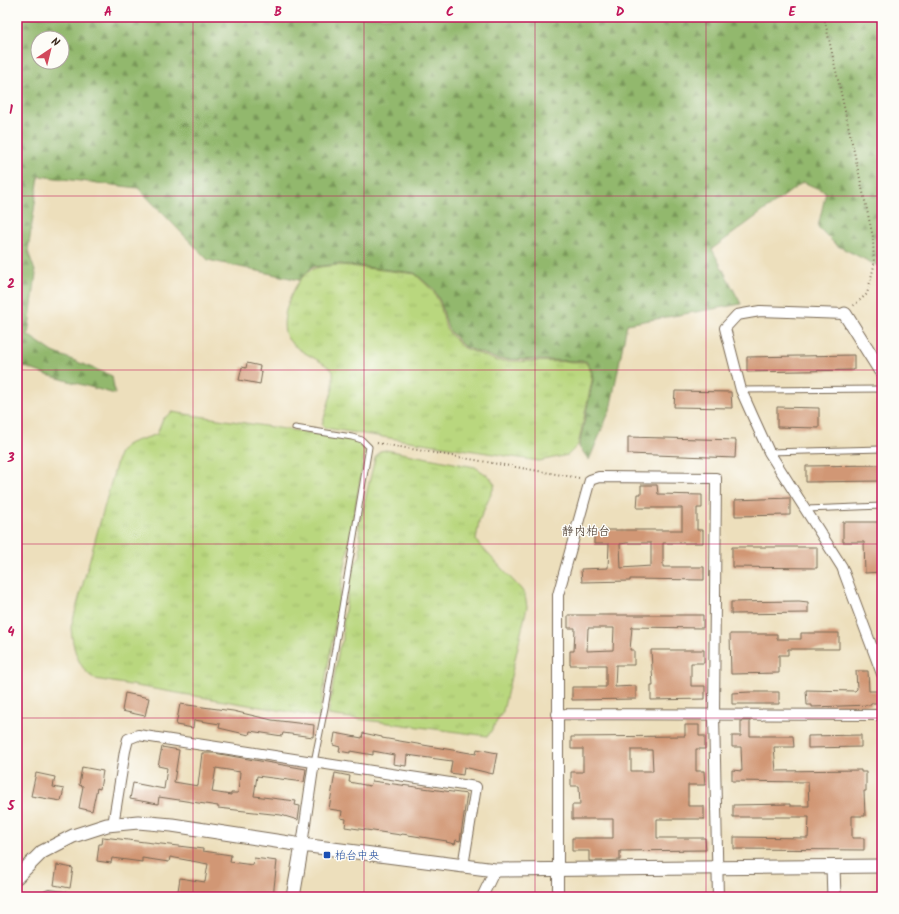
<svg xmlns="http://www.w3.org/2000/svg" width="899" height="914" viewBox="0 0 899 914" font-family="Kalam,'Klee One',sans-serif">
<style>
.grass{fill:url(#grass-tufts);stroke:#7a804e}
.forest{fill:url(#forest-firs);stroke:#667146;fill-rule:evenodd}
.building{fill:#d19774;fill-rule:evenodd}
.lines{fill:none;stroke-linecap:round;stroke-linejoin:round}
.service-casing{stroke:#796955;stroke-width:7}
.minor-casing{stroke:#796955;stroke-width:12}
.tertiary-casing{stroke:#796955;stroke-width:15}
.path{stroke:#796955;stroke-width:2;stroke-dasharray:1 3;stroke-linecap:butt}
.service{stroke:#fff;stroke-width:5}
.minor{stroke:#fff;stroke-width:10}
.tertiary{stroke:#fff;stroke-width:13}
.grid{fill:none;stroke:#c2185b;stroke-width:1;stroke-opacity:0.55}
.transit-dot{fill:#1a4fb4;stroke:#fdfcf7;stroke-width:1.5}
.labels{text-anchor:middle;stroke-width:3;stroke-linejoin:round;paint-order:stroke}
.transit-label{font-size:11px;fill:#164399;stroke:#fdfcf7;text-anchor:start}
.neighbourhood-label{font-size:12px;fill:#3b2a1e;stroke:#fdfcf7}
.neatline{fill:none;stroke:#c2185b;stroke-width:1.5}
.grid-label{font-size:13px;text-anchor:middle;font-weight:bold;fill:#c2185b}
</style>
<defs>
<pattern id="grass-tufts" width="24" height="20" patternUnits="userSpaceOnUse"><rect width="24" height="20" fill="#b9d77e"/><path d="M3 7l-1-3M5 7V3M7 7l1-3M15 17l-1-3M17 17v-4M19 17l1-3" fill="none" stroke="#a0b96c"/></pattern>
<pattern id="forest-firs" width="22" height="20" patternUnits="userSpaceOnUse"><rect width="22" height="20" fill="#92b86d"/><path d="M5 1l3.5 6h-7zM16 11l3.5 6h-7z" fill="#789659"/></pattern>
</defs>
<rect width="100%" height="100%" fill="#fdfcf7"/>
<filter id="ink" filterUnits="userSpaceOnUse"><feTurbulence type="fractalNoise" baseFrequency=".025" numOctaves="2"/><feDisplacementMap in="SourceGraphic" scale="8" xChannelSelector="R" yChannelSelector="G"/><feConvolveMatrix kernelMatrix="1 2 1 2 8 2 1 2 1" color-interpolation-filters="sRGB"/></filter>
<filter id="wash" filterUnits="userSpaceOnUse"><feTurbulence type="fractalNoise" baseFrequency=".012" numOctaves="4" result="noise"/><feDisplacementMap in="SourceGraphic" scale="16" xChannelSelector="R" yChannelSelector="G"/><feGaussianBlur stdDeviation="0.9" result="paint"/><feColorMatrix in="noise" values="0 0 0 0 0 0 0 0 0 0 0 0 0 0 0 0 0 1.4 0 .05"/><feComposite in="paint" operator="in"/></filter>
<g filter="url(#wash)">
<rect width="100%" height="100%" fill="#eddfbc"/>
<path class="grass" d="M 341,265 L 415,274 L 433,291 L 440,304 L 446,329 L 462,347 L 497,361 L 585,362 L 591,371 L 592,380 L 578,445 L 568,455 L 539,461 L 325,428 L 322,425 L 333,388 L 333,371 C 320,358 299,354 288,339 C 276,323 294,277 313,269 C 320,266 332,266 341,265 Z
M 172,412 L 351,439 C 358,442 363,445 365,452 L 319,717 L 95,679 C 78,669 72,646 71,627 L 119,454 C 125,440 144,440 157,434 L 163,419 Z
M 386,450 L 475,467 L 490,477 L 495,485 L 479,521 L 476,541 L 521,589 L 525,595 L 527,607 L 503,711 L 488,736 L 328,715 L 339,648 L 343,640 L 343,623 L 352,568 L 361,555 L 359,525 L 375,458 L 380,451 Z"/>
<path class="forest" d="M 17,17 L 882,17 L 882,268 L 836,245 L 818,227 L 826,192 L 803,182 L 712,249 L 741,304 L 627,324 L 610,410 L 589,460 L 579,447 L 593,380 L 592,372 L 586,361 L 497,359 L 463,346 L 448,329 L 441,303 L 434,290 L 415,273 L 340,264 L 312,267 L 299,280 L 208,260 L 138,188 L 39,176 L 28,251 L 36,274 L 28,335 L 53,352 L 112,376 L 115,394 L 47,375 L 17,364 ZM 38,38 L 62,38 L 62,62 L 38,62 Z"/>
<g id="blocks">
<path class="building" d="M 854,355 L 854,370 L 747,372 L 747,357 Z
M 247,363 L 260,366 L 259,371 L 262,372 L 260,384 L 239,380 L 242,367 L 246,368 Z
M 675,391 L 731,392 L 732,408 L 674,407 Z
M 777,407 L 819,408 L 819,428 L 777,427 Z
M 628,437 L 736,440 L 735,458 L 628,454 Z
M 882,465 L 882,481 L 806,482 L 806,466 Z
M 641,485 L 657,485 L 658,494 L 702,495 L 702,508 L 697,508 L 697,530 L 703,530 L 703,543 L 663,543 L 663,567 L 704,567 L 704,580 L 630,579 L 630,581 L 582,582 L 581,569 L 608,568 L 609,544 L 594,544 L 594,530 L 682,530 L 682,508 L 637,508 L 638,494 L 641,494 ZM 627,543 L 651,543 L 651,566 L 621,568 L 620,544 Z
M 790,498 L 790,515 L 735,516 L 735,500 Z
M 843,522 L 882,522 L 882,572 L 865,573 L 864,542 L 843,542 Z
M 732,547 L 817,547 L 817,568 L 732,567 Z
M 799,601 L 808,602 L 808,613 L 731,614 L 731,602 Z
M 568,615 L 703,615 L 703,628 L 632,627 L 630,650 L 634,650 L 634,665 L 616,665 L 615,687 L 636,686 L 636,699 L 572,700 L 572,687 L 606,687 L 606,665 L 570,665 L 570,651 L 574,651 L 575,628 L 568,628 ZM 588,628 L 614,628 L 613,650 L 587,651 Z
M 801,633 L 839,633 L 839,649 L 788,649 L 788,655 L 779,655 L 779,673 L 731,674 L 730,634 L 777,634 L 777,639 L 801,639 Z
M 651,650 L 704,650 L 704,663 L 691,663 L 691,686 L 705,686 L 705,699 L 651,700 L 651,686 L 653,686 Z
M 856,671 L 868,671 L 869,691 L 877,691 L 877,703 L 871,703 L 871,705 L 812,707 L 812,705 L 807,705 L 806,690 L 855,691 L 857,689 Z
M 750,692 L 779,692 L 779,704 L 732,704 L 732,693 Z
M 125,693 L 149,698 L 145,716 L 122,711 Z
M 180,704 L 233,711 L 272,720 L 314,725 L 313,737 L 283,733 L 282,736 L 250,731 L 249,735 L 219,728 L 220,724 L 194,720 L 193,728 L 176,725 Z
M 741,721 L 750,721 L 750,736 L 793,736 L 794,747 L 774,747 L 776,771 L 861,770 L 861,772 L 866,772 L 866,791 L 864,791 L 865,816 L 852,816 L 852,838 L 864,838 L 864,850 L 734,849 L 734,837 L 808,838 L 809,817 L 733,817 L 733,805 L 790,804 L 790,806 L 809,806 L 808,782 L 732,781 L 732,770 L 742,771 L 741,747 L 732,747 L 732,736 L 741,736 Z
M 685,725 L 699,725 L 699,736 L 705,736 L 705,749 L 696,749 L 696,771 L 704,771 L 705,785 L 688,785 L 688,806 L 704,806 L 704,819 L 657,819 L 657,838 L 705,838 L 706,850 L 620,851 L 620,860 L 601,861 L 589,861 L 589,851 L 572,851 L 572,838 L 613,838 L 613,819 L 572,819 L 572,805 L 580,805 L 579,786 L 571,786 L 571,772 L 583,772 L 583,749 L 571,749 L 571,737 L 685,736 ZM 631,750 L 652,750 L 653,771 L 631,771 Z
M 335,733 L 362,738 L 363,733 L 382,737 L 382,738 L 476,754 L 477,749 L 497,753 L 493,774 L 464,767 L 463,775 L 450,773 L 452,761 L 407,755 L 406,766 L 393,764 L 394,755 L 373,751 L 373,755 L 350,751 L 350,753 L 339,751 L 340,747 L 333,745 Z
M 861,735 L 861,747 L 808,748 L 808,736 Z
M 162,747 L 179,750 L 174,782 L 198,786 L 202,753 L 214,753 L 306,769 L 304,782 L 257,776 L 254,796 L 296,801 L 295,805 L 300,806 L 298,820 L 281,815 L 218,808 L 218,806 L 179,800 L 159,797 L 158,804 L 130,799 L 133,783 L 164,789 L 167,768 L 158,766 ZM 216,768 L 240,772 L 238,793 L 231,793 L 231,795 L 212,792 Z
M 82,767 L 103,771 L 100,789 L 97,788 L 92,811 L 79,808 L 83,786 L 79,785 Z
M 36,773 L 55,777 L 53,787 L 64,789 L 61,801 L 31,796 Z
M 335,773 L 350,776 L 349,782 L 370,786 L 372,781 L 467,794 L 460,841 L 456,840 L 455,844 L 446,842 L 447,841 L 402,834 L 401,835 L 345,827 L 346,819 L 341,818 L 342,811 L 329,809 Z
M 103,837 L 203,849 L 203,851 L 231,855 L 230,862 L 253,865 L 254,858 L 277,861 L 273,897 L 222,897 L 193,893 L 192,897 L 177,897 L 180,878 L 205,882 L 208,864 L 170,857 L 169,862 L 142,858 L 142,862 L 112,858 L 111,863 L 97,861 L 99,844 L 102,844 Z
M 57,865 L 73,868 L 70,888 L 54,885 Z"/>
</g>
</g>
<g filter="url(#ink)">
<use href="#blocks" fill-opacity="0" stroke="#796955" stroke-width="1"/>
<g class="lines">
<defs>
<path id="service" d="M 741,390 L 882,389
M 295,428 L 352,437 L 362,440 L 369,447 L 325,708 L 314,762
M 769,452 L 882,449
M 807,509 L 882,506"/>
<path id="minor" d="M 845,314 L 760,311 L 737,315 L 725,328 L 741,390 L 753,417 L 769,452 L 842,567 L 882,674
M 557,714 L 882,715
M 113,825 L 125,751 L 128,739 L 138,735 L 476,787 L 463,866
M 302,845 L 314,762
M 45,897 L 49,895 L 64,897
M 482,897 L 495,870
M 558,897 L 558,595 L 590,480 L 599,477 L 716,478 L 714,715 L 718,897"/>
<path id="tertiary" d="M 845,314 L 882,373
M 833,867 L 834,897
M 17,877 L 42,852 L 73,836 L 107,825 L 138,822 L 172,825 L 302,845 L 495,870 L 882,866
M 293,897 L 302,845"/>
</defs>
<use href="#service" class="service-casing"/>
<use href="#minor" class="minor-casing"/>
<use href="#tertiary" class="tertiary-casing"/>
<path class="path" d="M 824,17 L 873,237 L 874,266 L 867,294 L 853,306
M 377,443 L 579,478"/>
<use href="#service" class="service"/>
<use href="#minor" class="minor"/>
<use href="#tertiary" class="tertiary"/>
</g>
</g>
<path class="grid" d="M 193,17 L 193,897M 364,17 L 364,897M 535,17 L 535,897M 706,17 L 706,897M 17,196 L 882,196M 17,370 L 882,370M 17,544 L 882,544M 17,718 L 882,718"/>
<rect class="transit-dot" x="323" y="851" width="8" height="8" rx="2"/>
<g class="labels">
<g class="transit-label">
<text x="335" y="859">柏台中央</text>
</g>
<g class="neighbourhood-label">
<text x="586" y="535">静内柏台</text>
</g>
</g>
<rect width="899" height="914" fill="none" stroke="#fdfcf7" stroke-width="44"/>
<g transform="translate(50 50) rotate(35)"><circle r="19" fill="#fdfcf7" stroke="#afa8a0"/>
<path d="M0-3L7 15L0 10L-7 15Z" fill="#d1495b"/>
<text y="-6" font-size="11" font-weight="bold" text-anchor="middle" fill="#3b2a1e">N</text>
</g>
<rect x="22" y="22" width="855" height="870" class="neatline"/>
<g class="grid-label">
<text x="108" y="16">A</text>
<text x="278" y="16">B</text>
<text x="450" y="16">C</text>
<text x="620" y="16">D</text>
<text x="792" y="16">E</text>
<text x="11" y="114">1</text>
<text x="11" y="288">2</text>
<text x="11" y="462">3</text>
<text x="11" y="636">4</text>
<text x="11" y="810">5</text>
</g>
</svg>
